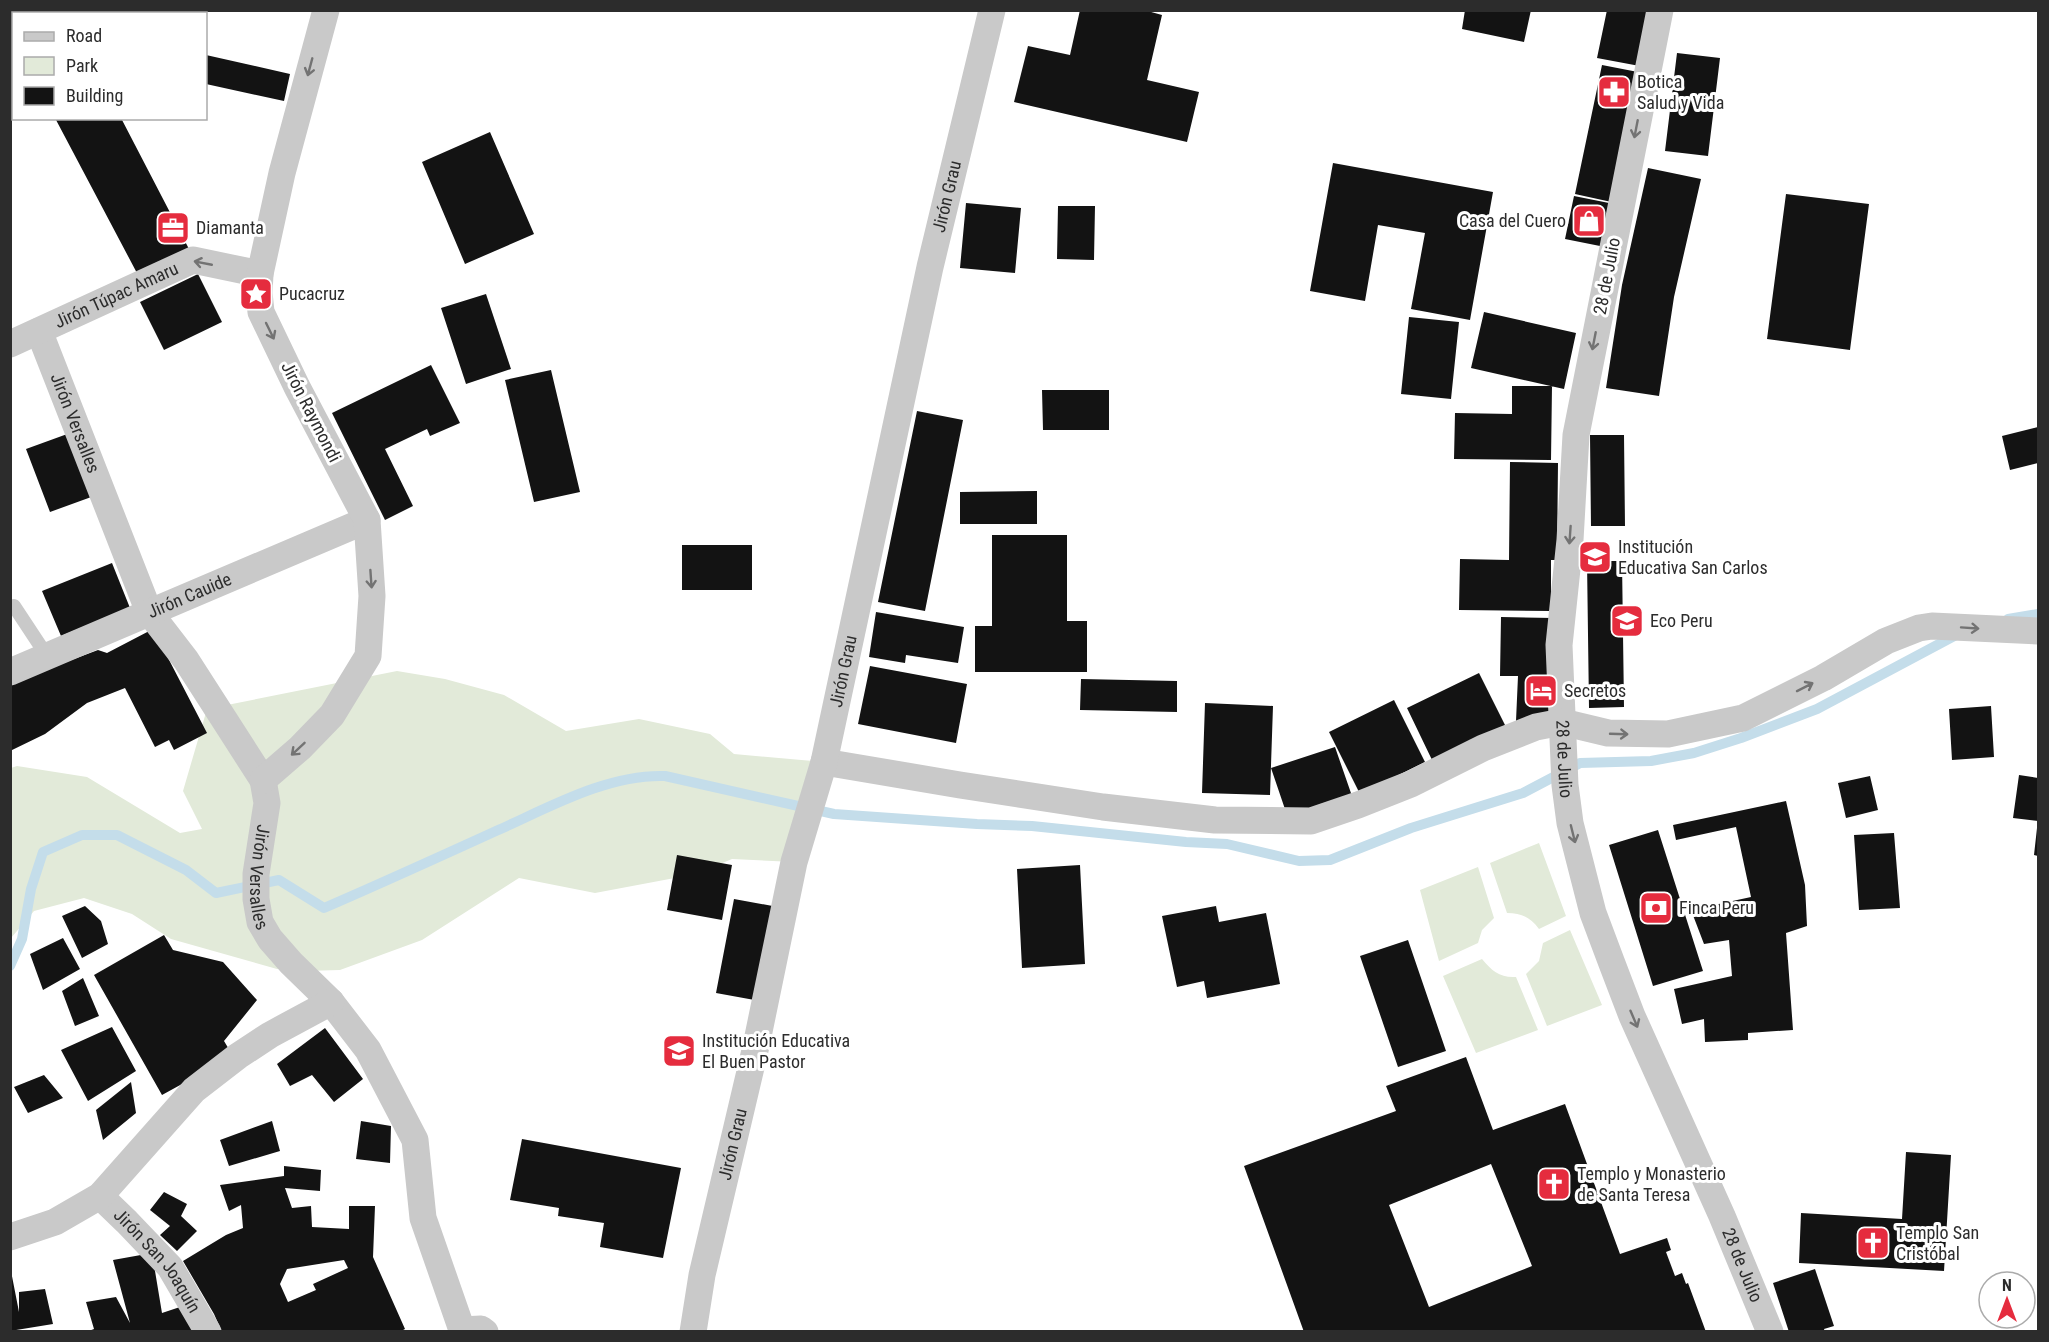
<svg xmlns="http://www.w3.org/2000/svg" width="2049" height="1342" viewBox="0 0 2049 1342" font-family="'Roboto Condensed',sans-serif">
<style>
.green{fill:#e2ead9}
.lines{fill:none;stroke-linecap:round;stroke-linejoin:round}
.stream{stroke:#c4ddea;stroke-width:10}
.building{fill:#131313;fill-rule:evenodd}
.lane{stroke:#c9c9c9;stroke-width:14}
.street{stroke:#c9c9c9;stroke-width:27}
.oneway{stroke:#737373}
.labels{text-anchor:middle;stroke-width:6;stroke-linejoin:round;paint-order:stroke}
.poi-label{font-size:18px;fill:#2c2c2c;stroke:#fff;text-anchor:start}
.street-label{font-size:18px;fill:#2c2c2c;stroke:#fff}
</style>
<rect width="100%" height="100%" fill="#fff"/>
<path class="green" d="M 397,671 L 445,679 L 504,695 L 566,731 L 639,719 L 710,734 L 734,754 L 824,762 L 794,862 L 732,859 L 696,874 L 595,893 L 519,878 L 422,940 L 340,970 L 304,971 L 277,969 L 171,939 L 132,914 L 84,898 L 34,911 L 11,938 L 11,768 L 17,766 L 87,777 L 180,833 L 202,829 L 183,791 L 207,709 Z
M 1539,843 L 1566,916 L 1539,929 C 1530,917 1521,913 1507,913 L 1490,863 Z
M 1478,867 L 1494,918 L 1482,930 L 1478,943 L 1439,961 L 1420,890 Z
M 1570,930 L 1602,1005 L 1547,1026 L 1526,974 L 1539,961 L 1543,943 Z
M 1482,959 C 1492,971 1500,978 1516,977 L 1538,1030 L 1476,1053 L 1443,976 Z"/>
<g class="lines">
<path class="stream" d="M 2008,619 L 2038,614
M 10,966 L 22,939 L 31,889 L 43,852 L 82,835 L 117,835 L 186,870 L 216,893 L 279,880 L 324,908 C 382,883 439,857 496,831 C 548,808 607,774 665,776 L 834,814 L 977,824 L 1032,826 L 1186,842 L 1227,844 L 1299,861 L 1330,860 L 1411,828 L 1523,793 L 1580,763 L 1651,761 L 1694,753 L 1741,738 L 1817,709 L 1956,635"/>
</g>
<path class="building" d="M 161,10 L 203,10 L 202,14 L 160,14 Z
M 1080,10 L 1144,10 L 1162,15 L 1147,80 L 1199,92 L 1187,142 L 1014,102 L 1028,46 L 1070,55 Z
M 1465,10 L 1531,10 L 1524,42 L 1462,29 Z
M 1607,10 L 1657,10 L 1645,67 L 1597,58 Z
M 1677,53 L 1720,58 L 1708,156 L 1665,151 Z
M 206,55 L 290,74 L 284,101 L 206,84 Z
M 1602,65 L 1643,73 L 1616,203 L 1575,194 Z
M 55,118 L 121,118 L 189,249 L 138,275 Z
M 490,132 L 534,234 L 465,264 L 422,162 Z
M 1333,163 L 1493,192 L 1470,320 L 1411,309 L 1425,233 L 1378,225 L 1365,301 L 1310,291 Z
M 1648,168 L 1701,179 L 1674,297 L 1659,396 L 1606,388 L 1622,285 Z
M 1786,194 L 1869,204 L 1850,350 L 1767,339 Z
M 1574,196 L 1614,204 L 1605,247 L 1565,239 Z
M 966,203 L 1021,208 L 1015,273 L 960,268 Z
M 1058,206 L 1095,206 L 1094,260 L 1057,259 Z
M 198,274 L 222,322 L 164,350 L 140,302 Z
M 486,294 L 511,369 L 466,384 L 441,308 Z
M 1484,312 L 1576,333 L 1564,389 L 1471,368 Z
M 1409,317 L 1459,322 L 1451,399 L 1401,394 Z
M 431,365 L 460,423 L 430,436 L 427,429 L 385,449 L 413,506 L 385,520 L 332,413 Z
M 551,370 L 580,492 L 534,502 L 505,380 Z
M 1512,386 L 1552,386 L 1551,460 L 1454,459 L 1455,413 L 1512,414 Z
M 1042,390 L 1109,390 L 1109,430 L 1043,430 Z
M 917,411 L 963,420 L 925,611 L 878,602 Z
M 2038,427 L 2038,463 L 2010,470 L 2002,436 Z
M 70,433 L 94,496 L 50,512 L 26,449 Z
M 1590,435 L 1624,435 L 1625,526 L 1591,526 Z
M 1510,462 L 1558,463 L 1557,560 L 1551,560 L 1551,611 L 1459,610 L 1460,559 L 1509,560 Z
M 1037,491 L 1037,524 L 960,524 L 960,492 Z
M 992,535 L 1067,535 L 1067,621 L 1087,621 L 1087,672 L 975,672 L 975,626 L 992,626 Z
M 682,545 L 752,545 L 752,590 L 682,590 Z
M 1587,561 L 1622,561 L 1624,707 L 1589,708 Z
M 112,563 L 130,608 L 61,636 L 42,591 Z
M 876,612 L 964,627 L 958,663 L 906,655 L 905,663 L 869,657 Z
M 1501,617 L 1553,618 L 1551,722 L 1516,721 L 1518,676 L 1500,676 Z
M 153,629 L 207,733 L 174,750 L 169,740 L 155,747 L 125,688 L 87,703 L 45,734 L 10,751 L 10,683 L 98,650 L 107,653 Z
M 870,666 L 967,684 L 956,743 L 858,724 Z
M 1479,673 L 1506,727 L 1433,762 L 1407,708 Z
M 1081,679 L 1177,681 L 1177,712 L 1080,710 Z
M 1394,700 L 1425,762 L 1360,794 L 1329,732 Z
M 1205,703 L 1273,706 L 1270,795 L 1202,793 Z
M 1991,706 L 1994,757 L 1952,760 L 1949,709 Z
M 1335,747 L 1352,796 L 1288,818 L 1271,768 Z
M 2019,775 L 2038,778 L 2038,821 L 2013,818 Z
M 1870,776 L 1878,810 L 1846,818 L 1838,783 Z
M 1786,801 L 1805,885 L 1807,926 L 1786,933 L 1793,1030 L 1748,1033 L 1748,1040 L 1705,1042 L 1704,1019 L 1682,1024 L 1674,989 L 1732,976 L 1729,940 L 1704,944 L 1691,910 L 1751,897 L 1736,827 L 1676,840 L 1673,825 Z
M 2037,828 L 2038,828 L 2038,856 L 2034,855 Z
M 1658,830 L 1703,971 L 1653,986 L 1609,845 Z
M 1894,833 L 1900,908 L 1859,910 L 1854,835 Z
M 677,855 L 732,865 L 722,920 L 667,910 Z
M 1080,865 L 1085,964 L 1022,968 L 1017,869 Z
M 734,899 L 778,907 L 760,1001 L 716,993 Z
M 85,906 L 101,921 L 108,944 L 82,958 L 62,916 Z
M 1216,906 L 1219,922 L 1266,913 L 1280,984 L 1207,998 L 1204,981 L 1177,987 L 1162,916 Z
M 164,935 L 173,950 L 223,962 L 257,1000 L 224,1041 L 233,1056 L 162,1095 L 94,975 Z
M 63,938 L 80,969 L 43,990 L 30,954 Z
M 1408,940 L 1446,1051 L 1398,1067 L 1360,956 Z
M 83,978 L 99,1016 L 75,1026 L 62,991 Z
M 112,1027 L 136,1071 L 88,1101 L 61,1050 Z
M 325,1028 L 363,1079 L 334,1102 L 312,1075 L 290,1086 L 277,1064 Z
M 1466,1057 L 1493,1130 L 1565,1104 L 1620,1254 L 1667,1238 L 1671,1250 L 1666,1252 L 1675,1276 L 1682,1273 L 1686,1284 L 1688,1283 L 1706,1332 L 1304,1332 L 1244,1166 L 1396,1111 L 1386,1086 ZM 1491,1164 L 1532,1266 L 1429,1307 L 1389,1205 Z
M 44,1075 L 63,1098 L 28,1113 L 14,1087 Z
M 131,1082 L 136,1113 L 103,1140 L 96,1110 Z
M 272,1121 L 280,1151 L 229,1166 L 220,1140 Z
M 361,1121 L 391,1126 L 390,1163 L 356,1159 Z
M 522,1139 L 681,1168 L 663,1258 L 600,1247 L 604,1223 L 558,1216 L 559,1208 L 510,1200 Z
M 1906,1152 L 1951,1155 L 1944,1271 L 1799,1263 L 1801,1213 L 1902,1219 Z
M 284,1166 L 321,1170 L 320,1191 L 285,1188 L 292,1208 L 311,1206 L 312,1227 L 349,1229 L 349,1206 L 375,1206 L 373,1257 L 405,1329 L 399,1332 L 222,1332 L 214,1314 L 183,1261 L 226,1235 L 243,1228 L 241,1205 L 229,1211 L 220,1185 L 284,1176 ZM 344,1260 L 348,1268 L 313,1284 L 316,1290 L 288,1302 L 280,1284 L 287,1269 Z
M 164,1192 L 187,1204 L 181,1216 L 197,1231 L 177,1251 L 160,1235 L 170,1226 L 150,1210 Z
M 152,1253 L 162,1313 L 186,1305 L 199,1332 L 86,1332 L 94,1329 L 86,1302 L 116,1297 L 130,1323 L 113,1260 Z
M 10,1266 L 19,1312 L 19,1292 L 45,1289 L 53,1324 L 10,1331 Z
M 1815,1269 L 1834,1326 L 1824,1329 L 1825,1332 L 1789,1332 L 1773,1283 Z"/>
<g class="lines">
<path class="lane" d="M 14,606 L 47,656"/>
<g class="street">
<path id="s1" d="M 1660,10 L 1576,435 L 1570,540 L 1559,645 L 1565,785 L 1570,823 L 1593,913 L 1611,961 L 1632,1016 L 1722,1216 L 1770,1332"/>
<path id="s2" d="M 39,331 L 149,612 L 186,660 L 263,780 L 267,803 L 256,874 L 256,899 L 260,922 L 270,939 L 291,963 L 331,1002 L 368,1050 L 415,1140 L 423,1218 L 462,1330 L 481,1329 L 485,1332"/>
<path id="s3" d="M 10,344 L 193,260 L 260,274"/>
<path id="s4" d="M 10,672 L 367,520"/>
<path d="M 824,762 L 960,785 L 1103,807 L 1215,820 L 1311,821 L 1358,805 L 1411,784 L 1483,748 L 1536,727 L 1562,722 L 1608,733 L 1668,734 L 1743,718 L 1823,678 L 1886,641 L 1919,628 L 1932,626 L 2038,631"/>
<path d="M 263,780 L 300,748 L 332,715 L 368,656 L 372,596 L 367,520 L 297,387 L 261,312 L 259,293 L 260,274 L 282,173 L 326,10"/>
<path id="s5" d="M 100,1196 L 127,1222 L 170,1267 L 208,1332"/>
<path d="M 10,1237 L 55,1222 L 100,1196 L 194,1090 L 238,1056 L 270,1035 L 331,1002"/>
<path id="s6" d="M 693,1332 L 702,1275 L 756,1046 L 794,862 L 824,762 L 930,267 L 992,10"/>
</g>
</g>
<defs><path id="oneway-shaft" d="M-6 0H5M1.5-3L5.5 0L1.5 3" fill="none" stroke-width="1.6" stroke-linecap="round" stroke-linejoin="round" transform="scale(1.5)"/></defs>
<g class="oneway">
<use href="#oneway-shaft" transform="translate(310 67) rotate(105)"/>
<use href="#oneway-shaft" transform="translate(1636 129) rotate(101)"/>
<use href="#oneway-shaft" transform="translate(203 263) rotate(-169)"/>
<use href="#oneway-shaft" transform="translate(270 331) rotate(64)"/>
<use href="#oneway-shaft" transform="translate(1594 341) rotate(101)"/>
<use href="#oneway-shaft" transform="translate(1570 535) rotate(94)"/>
<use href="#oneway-shaft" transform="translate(371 579) rotate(86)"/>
<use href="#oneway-shaft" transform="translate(1970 628) rotate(4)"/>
<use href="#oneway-shaft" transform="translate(1805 687) rotate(-27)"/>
<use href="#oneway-shaft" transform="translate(1619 734) rotate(2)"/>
<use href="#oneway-shaft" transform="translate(298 749) rotate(137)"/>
<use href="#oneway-shaft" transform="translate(1573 834) rotate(76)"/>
<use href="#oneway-shaft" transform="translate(1634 1019) rotate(67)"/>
</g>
<defs>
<symbol id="pharmacy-square" viewBox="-11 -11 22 22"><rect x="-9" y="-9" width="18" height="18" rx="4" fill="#e52c3e" stroke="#fff"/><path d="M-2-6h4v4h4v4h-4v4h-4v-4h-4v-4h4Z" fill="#fff"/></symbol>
<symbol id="shop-square" viewBox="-11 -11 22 22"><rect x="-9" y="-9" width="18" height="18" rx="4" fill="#e52c3e" stroke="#fff"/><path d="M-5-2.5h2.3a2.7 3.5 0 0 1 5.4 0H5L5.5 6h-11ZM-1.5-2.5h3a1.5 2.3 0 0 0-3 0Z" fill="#fff"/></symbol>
<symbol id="office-square" viewBox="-11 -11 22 22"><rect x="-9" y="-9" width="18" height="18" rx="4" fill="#e52c3e" stroke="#fff"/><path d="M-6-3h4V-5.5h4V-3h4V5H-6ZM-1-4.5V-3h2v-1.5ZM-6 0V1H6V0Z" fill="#fff"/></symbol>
<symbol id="sight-square" viewBox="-11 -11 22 22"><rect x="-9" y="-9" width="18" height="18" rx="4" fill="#e52c3e" stroke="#fff"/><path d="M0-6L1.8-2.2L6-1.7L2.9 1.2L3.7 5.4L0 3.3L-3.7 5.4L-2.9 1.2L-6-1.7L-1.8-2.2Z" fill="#fff"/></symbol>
<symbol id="school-square" viewBox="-11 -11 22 22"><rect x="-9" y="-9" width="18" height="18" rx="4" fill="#e52c3e" stroke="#fff"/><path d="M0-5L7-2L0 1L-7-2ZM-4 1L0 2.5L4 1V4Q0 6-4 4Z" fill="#fff"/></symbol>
<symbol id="hotel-square" viewBox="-11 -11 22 22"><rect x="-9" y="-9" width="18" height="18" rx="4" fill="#e52c3e" stroke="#fff"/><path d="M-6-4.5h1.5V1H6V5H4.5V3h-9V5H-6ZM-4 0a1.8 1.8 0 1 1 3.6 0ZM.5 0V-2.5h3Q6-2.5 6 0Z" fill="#fff"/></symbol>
<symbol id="bank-square" viewBox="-11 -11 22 22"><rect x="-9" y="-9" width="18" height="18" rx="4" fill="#e52c3e" stroke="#fff"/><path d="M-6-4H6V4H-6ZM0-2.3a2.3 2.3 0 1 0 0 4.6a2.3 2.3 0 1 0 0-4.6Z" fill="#fff"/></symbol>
<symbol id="church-square" viewBox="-11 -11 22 22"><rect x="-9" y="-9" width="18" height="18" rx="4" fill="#e52c3e" stroke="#fff"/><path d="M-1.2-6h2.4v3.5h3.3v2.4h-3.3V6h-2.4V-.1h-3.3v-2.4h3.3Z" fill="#fff"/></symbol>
</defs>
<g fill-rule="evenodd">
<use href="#pharmacy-square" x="1595" y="73" width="38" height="38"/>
<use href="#shop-square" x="1570" y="202" width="38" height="38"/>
<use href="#office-square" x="154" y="209" width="38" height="38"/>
<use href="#sight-square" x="237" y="275" width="38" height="38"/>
<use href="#school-square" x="1576" y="538" width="38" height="38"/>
<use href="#school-square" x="1608" y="602" width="38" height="38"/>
<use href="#hotel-square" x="1522" y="672" width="38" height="38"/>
<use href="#bank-square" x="1637" y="889" width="38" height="38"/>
<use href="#school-square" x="660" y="1032" width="38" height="38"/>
<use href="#church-square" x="1535" y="1165" width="38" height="38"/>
<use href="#church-square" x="1854" y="1224" width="38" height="38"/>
</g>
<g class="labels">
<g class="poi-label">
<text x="1637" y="88">Botica<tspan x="1637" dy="21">Salud y Vida</tspan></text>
<text x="1566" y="227" text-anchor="end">Casa del Cuero</text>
<text x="196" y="234">Diamanta</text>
<text x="279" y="300">Pucacruz</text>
<text x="1618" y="553">Institución<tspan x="1618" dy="21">Educativa San Carlos</tspan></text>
<text x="1650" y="627">Eco Peru</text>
<text x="1564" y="697">Secretos</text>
<text x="1679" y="914">Finca Peru</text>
<text x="702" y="1047">Institución Educativa<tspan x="702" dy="21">El Buen Pastor</tspan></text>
<text x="1577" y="1180">Templo y Monasterio<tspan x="1577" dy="21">de Santa Teresa</tspan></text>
<text x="1896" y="1239">Templo San<tspan x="1896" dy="21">Cristóbal</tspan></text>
</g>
<g class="street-label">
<text dy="6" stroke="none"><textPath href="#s6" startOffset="1164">Jirón Grau</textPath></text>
<text transform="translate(1607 276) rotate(-79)" y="6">28 de Julio</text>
<text dy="6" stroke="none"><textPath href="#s3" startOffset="117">Jirón Túpac Amaru</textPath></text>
<text transform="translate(311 412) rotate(63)" y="6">Jirón Raymondi</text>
<text dy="6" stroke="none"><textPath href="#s2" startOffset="99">Jirón Versalles</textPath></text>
<text dy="6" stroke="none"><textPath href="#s4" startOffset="195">Jirón Cauide</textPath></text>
<text dy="6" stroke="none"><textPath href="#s6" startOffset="678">Jirón Grau</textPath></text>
<text dy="6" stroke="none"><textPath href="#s1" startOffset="758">28 de Julio</textPath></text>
<text dy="6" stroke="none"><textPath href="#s2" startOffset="603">Jirón Versalles</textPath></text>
<text dy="6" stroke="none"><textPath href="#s6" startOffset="192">Jirón Grau</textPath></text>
<text dy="6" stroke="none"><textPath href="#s5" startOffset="87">Jirón San Joaquín</textPath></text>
<text dy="6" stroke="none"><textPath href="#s1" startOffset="1298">28 de Julio</textPath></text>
</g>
</g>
<rect width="2049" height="1342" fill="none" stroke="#2c2c2c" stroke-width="24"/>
<rect x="12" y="12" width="195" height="108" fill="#ffffff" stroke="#ababab" stroke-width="1.5"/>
<rect x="24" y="32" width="30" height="9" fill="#c9c9c9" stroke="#ababab" stroke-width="1.5"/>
<text x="66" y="42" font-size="18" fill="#2c2c2c">Road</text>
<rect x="24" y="57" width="30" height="18" fill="#e2ead9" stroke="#ababab" stroke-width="1.5"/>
<text x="66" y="72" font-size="18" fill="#2c2c2c">Park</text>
<rect x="24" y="87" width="30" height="18" fill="#131313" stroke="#ababab" stroke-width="1.5"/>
<text x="66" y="102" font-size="18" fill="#2c2c2c">Building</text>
<g transform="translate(2007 1300)"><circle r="28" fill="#ffffff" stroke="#ababab" stroke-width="1.5"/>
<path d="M0-4.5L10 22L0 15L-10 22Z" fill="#e52c3e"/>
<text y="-9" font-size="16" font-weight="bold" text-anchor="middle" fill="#2c2c2c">N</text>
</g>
</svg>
